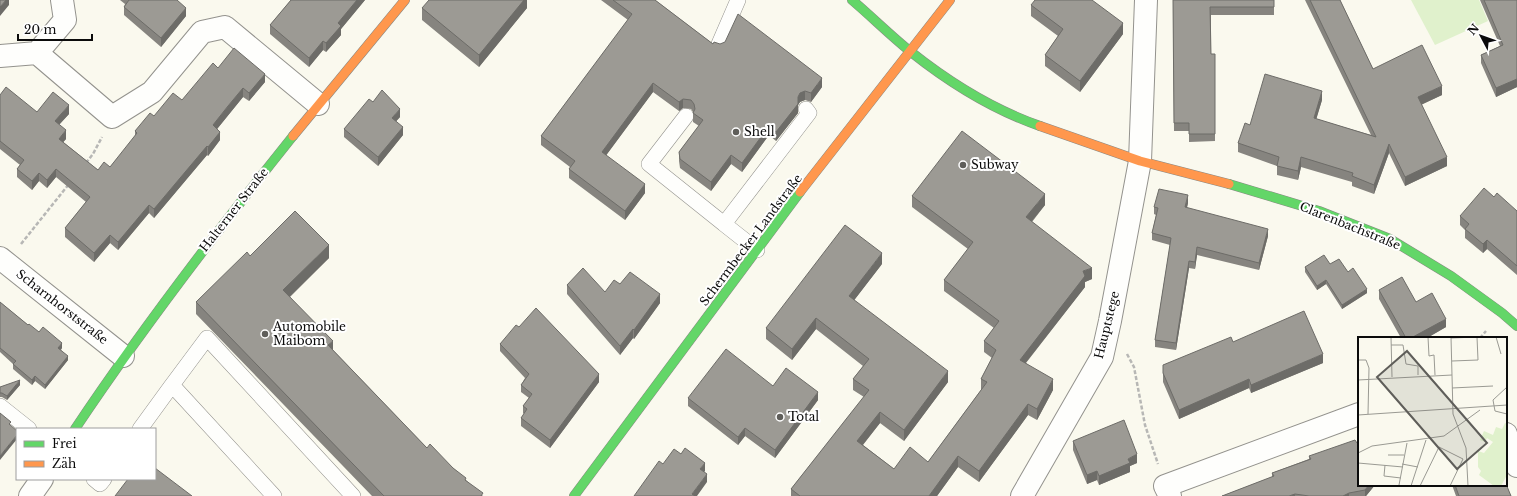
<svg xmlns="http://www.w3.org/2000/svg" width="1517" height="496" viewBox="0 0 1517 496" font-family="'Libre Baskerville',serif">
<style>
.green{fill:#e0f1cc}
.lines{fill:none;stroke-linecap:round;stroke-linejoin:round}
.lane-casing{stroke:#93928d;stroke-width:16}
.street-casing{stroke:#93928d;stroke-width:24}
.fast-casing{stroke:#898984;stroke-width:10}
.slow-casing{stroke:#898984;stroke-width:10}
.path{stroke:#b7b7b5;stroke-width:2.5;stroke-dasharray:4 2;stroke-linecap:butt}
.lane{stroke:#fefefc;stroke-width:15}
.street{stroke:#fefefc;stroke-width:22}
.fast{stroke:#63d668;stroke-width:9}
.slow{stroke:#ff974d;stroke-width:9}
.wall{fill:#86847f}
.shaded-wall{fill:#6d6c68}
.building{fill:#9c9a94;stroke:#6d6c68}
.poi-dot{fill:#5f5e5a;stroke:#fff;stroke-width:1.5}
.labels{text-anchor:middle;stroke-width:4;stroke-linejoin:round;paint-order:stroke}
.poi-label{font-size:12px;fill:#0b0b0b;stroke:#fff;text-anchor:start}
.street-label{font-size:12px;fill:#0b0b0b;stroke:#fff}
.inset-road{fill:none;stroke:#9a9a93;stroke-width:1}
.view{fill:#5f5e5a;fill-opacity:0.15;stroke:#5f5e5a;stroke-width:2}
.inset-edge{fill:none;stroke:#0b0b0b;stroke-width:2}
</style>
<rect width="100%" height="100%" fill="#faf9ee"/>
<path class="green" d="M 1411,0 L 1479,0 L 1488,21 L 1435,45 Z"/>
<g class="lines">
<defs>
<path id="lane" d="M 719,44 L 738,0
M 686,116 L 649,164 L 724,224
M 757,250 L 724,224 L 809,113 L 806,109
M 172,385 L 207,338 L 353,496
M 0,406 L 29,429
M 140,429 L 172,385 L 274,496
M 94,479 L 100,484 L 104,479"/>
<path id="street" d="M 37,53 L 65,20 L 62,0
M 0,56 L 37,53 L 112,117 L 152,92 L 202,32 L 225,27 L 318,104
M 0,258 L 123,356
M 1506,434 L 1517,466
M 30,496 L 42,479
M 1022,496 L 1102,357 L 1110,321 L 1140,161 L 1146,0
M 1170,496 L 1165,486 L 1359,414"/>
<path id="fast" d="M 852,0 C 872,17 891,36 911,52 C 950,83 994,110 1040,126
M 1229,184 L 1319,211 L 1390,239 L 1451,276 L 1502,313 L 1517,326
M 75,429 C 143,327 217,231 293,136
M 574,496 L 800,192"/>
<path id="slow" d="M 1040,126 L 1140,161 L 1229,184
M 293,136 L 405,0
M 800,192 L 950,0"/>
</defs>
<use href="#lane" class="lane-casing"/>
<use href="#street" class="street-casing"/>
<use href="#fast" class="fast-casing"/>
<use href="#slow" class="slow-casing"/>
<path class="path" d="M 86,163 L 93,154 L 102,137
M 21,244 L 69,184
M 1480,338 L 1486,331
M 1127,354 L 1134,367 L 1145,425 L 1158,464"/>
<use href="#lane" class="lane"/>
<use href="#street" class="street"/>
<use href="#fast" class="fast"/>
<use href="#slow" class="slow"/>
</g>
<path class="wall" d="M 120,0 L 177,0 L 186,16 L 161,47 L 124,15 L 124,7 L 125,4 Z
M 291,0 L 365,0 L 341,29 L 341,35 L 326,52 L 323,50 L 309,67 L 270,34 L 270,25 Z
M 527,0 L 527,8 L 479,67 L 422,20 L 422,8 Z
M 601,0 L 655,0 L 713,44 L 822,87 L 811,102 L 805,100 L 800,102 L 798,105 L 798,113 L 776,141 L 769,135 L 742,172 L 731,164 L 711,191 L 680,168 L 679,161 L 679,152 L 699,126 L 693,122 L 693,112 L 691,109 L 683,108 L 679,111 L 653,92 L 606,155 L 645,193 L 625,220 L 569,178 L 569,169 L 570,167 L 541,145 L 541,136 L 628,20 Z
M 1173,0 L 1274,0 L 1274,15 L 1211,15 L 1211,54 L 1215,54 L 1215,141 L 1189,142 L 1189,131 L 1174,131 Z
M 1305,0 L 1340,0 L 1373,69 L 1442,95 L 1421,105 L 1447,166 L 1405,186 L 1389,153 L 1374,194 L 1352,186 L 1352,182 L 1301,167 L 1298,180 L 1277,175 L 1277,166 L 1238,152 L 1238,143 L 1250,125 L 1322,100 L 1316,119 L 1371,135 Z
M 1480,0 L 1517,0 L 1517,87 L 1496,97 L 1481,63 L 1481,55 L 1500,46 Z
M 1031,5 L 1123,34 L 1080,92 L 1045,66 L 1045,55 L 1058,36 L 1031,16 Z
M 218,68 L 265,82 L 249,101 L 243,97 L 217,129 L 220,140 L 208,156 L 207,155 L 154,218 L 149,213 L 118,250 L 110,243 L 94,262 L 65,237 L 65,228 L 86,202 L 56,177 L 47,188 L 39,181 L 32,190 L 17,177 L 17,169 L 20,165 L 0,149 L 0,95 L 37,112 L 69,114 L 59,125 L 66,139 L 63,142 L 98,170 L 110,167 L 135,137 L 135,131 L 154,116 L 182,100 Z
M 373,102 L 400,117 L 396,121 L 403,135 L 378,166 L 344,137 L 344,129 Z
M 912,196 L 1045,205 L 1032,222 L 1092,279 L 1085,282 L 1085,287 L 1026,363 L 1053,390 L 1037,420 L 1028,415 L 979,482 L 958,467 L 937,496 L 791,496 L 791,489 L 864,397 L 853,390 L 853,379 L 863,366 L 816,329 L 792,360 L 766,339 L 766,328 L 882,264 L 854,300 L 948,382 L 904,441 L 880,423 L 863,445 L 894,469 L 928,462 L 981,390 L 981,379 L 992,358 L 984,352 L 984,341 L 994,328 L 944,291 L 944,280 L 968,249 L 912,207 Z
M 1494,197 L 1517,211 L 1517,275 L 1487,249 L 1483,253 L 1465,238 L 1465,230 L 1460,225 L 1460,216 Z
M 1188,203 L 1187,208 L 1268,236 L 1259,270 L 1197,255 L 1195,269 L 1189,268 L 1176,350 L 1155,347 L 1155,340 L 1170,245 L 1152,240 L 1152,233 L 1156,215 L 1154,214 L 1154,207 Z
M 250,256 L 329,258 L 290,297 L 333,350 L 427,448 L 453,468 L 483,496 L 372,496 L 196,314 L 196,302 Z
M 1330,264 L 1348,272 L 1367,293 L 1342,309 L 1326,284 L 1317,290 L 1305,272 L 1305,267 Z
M 620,284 L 660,303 L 634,339 L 633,338 L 620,355 L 567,294 L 567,285 L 605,292 Z
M 1379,290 L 1416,302 L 1446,327 L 1427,338 L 1401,338 L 1379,299 Z
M 0,302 L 28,325 L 62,348 L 61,350 L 68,360 L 45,389 L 35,381 L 32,385 L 13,369 L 13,364 L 0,352 Z
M 519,327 L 599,382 L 550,448 L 521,426 L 521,418 L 524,414 L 523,413 L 523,406 L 529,398 L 521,392 L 521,385 L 525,378 L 500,351 L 500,344 Z
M 1233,342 L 1323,363 L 1251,393 L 1249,388 L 1179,419 L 1163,382 L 1163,365 Z
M 20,385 L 7,400 L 2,397 L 0,397 L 0,387 Z
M 773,386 L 818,400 L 775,458 L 745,436 L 738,445 L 688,406 L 688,398 Z
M 1073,441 L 1137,463 L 1130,466 L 1130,472 L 1099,485 L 1097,480 L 1087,484 L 1073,450 Z
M 1309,456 L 1375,485 L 1366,496 L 1222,496 L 1272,477 L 1272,473 L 1309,459 Z
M 1452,485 L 1506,485 L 1511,496 L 1456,496 Z"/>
<path class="shaded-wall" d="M 6,0 L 9,0 L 9,5 L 0,16 L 0,7 Z
M 357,0 L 365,0 L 341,29 L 341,35 L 326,52 L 326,43 L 338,23 Z
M 524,0 L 527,0 L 527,8 L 479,67 L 479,55 Z
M 186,8 L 186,16 L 161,47 L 161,38 Z
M 1123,23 L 1123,34 L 1080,92 L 1080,81 Z
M 323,41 L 323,50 L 309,67 L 309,58 Z
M 265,74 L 265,82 L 249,101 L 249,93 Z
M 822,78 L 822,87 L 811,102 L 811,93 Z
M 1517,79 L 1517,87 L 1496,97 L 1496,88 Z
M 653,83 L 653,92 L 602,161 L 602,152 Z
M 1442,86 L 1442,95 L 1418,106 L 1418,97 Z
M 243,88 L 243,97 L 213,134 L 213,125 Z
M 805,91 L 805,100 L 800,102 L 798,105 L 798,113 L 776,141 L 776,132 L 798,97 L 800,93 Z
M 1322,91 L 1322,100 L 1314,127 L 1314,118 Z
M 683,99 L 683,108 L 679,111 L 679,102 Z
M 69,105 L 69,114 L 55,129 L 55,121 Z
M 400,109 L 400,117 L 392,126 L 392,118 Z
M 769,126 L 769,135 L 742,172 L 742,163 Z
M 403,127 L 403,135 L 378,166 L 378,157 Z
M 66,130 L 66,139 L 59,147 L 59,139 Z
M 220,132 L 220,140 L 208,156 L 208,147 Z
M 1389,144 L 1389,153 L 1374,194 L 1374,185 Z
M 207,146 L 207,155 L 154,218 L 154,209 Z
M 731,155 L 731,164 L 711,191 L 711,182 Z
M 1301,157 L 1301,167 L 1298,180 L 1298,171 Z
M 1447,157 L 1447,166 L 1405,186 L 1405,177 Z
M 56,169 L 56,177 L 47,188 L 47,180 Z
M 39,173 L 39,181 L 32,190 L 32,181 Z
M 645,184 L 645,193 L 625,220 L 625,211 Z
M 1045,194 L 1045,205 L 1026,228 L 1026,217 Z
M 1188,195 L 1188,203 L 1185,214 L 1185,207 Z
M 149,205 L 149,213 L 118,250 L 118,242 Z
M 1268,229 L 1268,236 L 1259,270 L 1259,263 Z
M 110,235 L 110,243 L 94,262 L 94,253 Z
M 1487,240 L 1487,249 L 1483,253 L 1483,244 Z
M 329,245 L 329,258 L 283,303 L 283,290 Z
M 1197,247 L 1197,255 L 1195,269 L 1195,262 Z
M 882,253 L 882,264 L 849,307 L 849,296 Z
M 1189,261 L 1189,268 L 1176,350 L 1176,343 Z
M 1092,268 L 1092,279 L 1085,282 L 1085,287 L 1020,370 L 1020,360 L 1083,271 Z
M 1326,280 L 1326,284 L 1317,290 L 1317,286 Z
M 1367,289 L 1367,293 L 1342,309 L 1342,305 Z
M 660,294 L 660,303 L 634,339 L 634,330 Z
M 816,318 L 816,329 L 792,360 L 792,349 Z
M 1446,319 L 1446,327 L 1427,338 L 1411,338 Z
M 633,329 L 633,338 L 620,355 L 620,346 Z
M 333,341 L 333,354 L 328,345 Z
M 62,343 L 62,348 L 58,352 L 58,348 Z
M 1323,354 L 1323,363 L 1251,393 L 1251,385 Z
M 68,356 L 68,360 L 45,389 L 45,385 Z
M 948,371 L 948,382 L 904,441 L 904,430 Z
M 599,374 L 599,382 L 550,448 L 550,440 Z
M 35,376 L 35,381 L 32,385 L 32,380 Z
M 1053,379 L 1053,390 L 1037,420 L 1037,409 Z
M 1249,379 L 1249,388 L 1179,419 L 1179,410 Z
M 20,380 L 20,385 L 7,400 L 7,396 Z
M 818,392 L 818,400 L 775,458 L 775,450 Z
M 1028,404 L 1028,415 L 979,482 L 979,471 Z
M 880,412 L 880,423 L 857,452 L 857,441 Z
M 745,428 L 745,436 L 738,445 L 738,437 Z
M 17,435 L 17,439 L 0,460 L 0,456 Z
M 1137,454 L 1137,463 L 1130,466 L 1130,472 L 1099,485 L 1099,476 L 1128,459 Z
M 958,456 L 958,467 L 937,496 L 929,496 Z
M 705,463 L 705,471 L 700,477 L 700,469 Z
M 1097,471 L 1097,480 L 1087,484 L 1087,475 Z
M 707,474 L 707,482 L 697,496 L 692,496 L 692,494 Z
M 1369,485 L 1375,485 L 1366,496 L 1365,496 L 1365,490 Z
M 1349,493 L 1349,496 L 1343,496 Z
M 1295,494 L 1295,496 L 1289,496 Z"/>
<path class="building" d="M 0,0 L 6,0 L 0,7 Z
M 129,0 L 177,0 L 186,8 L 161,38 L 124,7 Z
M 291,0 L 357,0 L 338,23 L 341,26 L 326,43 L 323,41 L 309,58 L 270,25 Z
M 429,0 L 524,0 L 479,55 L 422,8 Z
M 613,0 L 655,0 L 713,44 L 714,42 L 720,44 L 725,42 L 738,14 L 822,78 L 811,93 L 805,91 L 800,93 L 798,97 L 798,104 L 776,132 L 769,126 L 742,163 L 731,155 L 711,182 L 680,159 L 679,152 L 703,120 L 693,113 L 695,109 L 694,104 L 691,100 L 683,99 L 679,102 L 653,83 L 602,152 L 645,184 L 625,211 L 569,169 L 575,161 L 541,136 L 632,14 Z
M 1035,0 L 1092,0 L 1123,23 L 1080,81 L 1045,55 L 1063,29 L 1031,5 Z
M 1173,0 L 1274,0 L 1274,7 L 1210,7 L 1211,54 L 1215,54 L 1215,134 L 1189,134 L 1189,123 L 1174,123 Z
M 1310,0 L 1340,0 L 1373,69 L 1422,45 L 1442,86 L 1418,97 L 1447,157 L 1405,177 L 1389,144 L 1374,185 L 1352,176 L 1353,173 L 1301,157 L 1298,171 L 1277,166 L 1279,157 L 1238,143 L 1245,123 L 1250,125 L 1265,74 L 1322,91 L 1314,118 L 1376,137 Z
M 1484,0 L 1517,0 L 1517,79 L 1496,88 L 1481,55 L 1503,45 Z
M 234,48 L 265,74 L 249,93 L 243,88 L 228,106 L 213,125 L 220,132 L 208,147 L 207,146 L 154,209 L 149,205 L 118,242 L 110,235 L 94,253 L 65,228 L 90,197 L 56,169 L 47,180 L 39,173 L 32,181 L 17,169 L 24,160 L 0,141 L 0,95 L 6,87 L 37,112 L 53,92 L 69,105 L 55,121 L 66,130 L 59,139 L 98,170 L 104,162 L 110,167 L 137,133 L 135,131 L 150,113 L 154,116 L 173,93 L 182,100 L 213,63 L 218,68 Z
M 382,90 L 400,109 L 392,118 L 403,127 L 378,157 L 344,129 L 369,99 L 373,102 Z
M 962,131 L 1045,194 L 1026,217 L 1092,268 L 1083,271 L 1085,276 L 1020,360 L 1053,379 L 1037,409 L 1028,404 L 979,471 L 958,456 L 929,496 L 800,496 L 791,489 L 869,390 L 853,379 L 869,359 L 816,318 L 792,349 L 766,328 L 845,225 L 882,253 L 849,296 L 948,371 L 904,430 L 880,412 L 857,441 L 894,469 L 910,447 L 928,462 L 987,382 L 981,379 L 996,350 L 984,341 L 999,321 L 944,280 L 973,242 L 912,196 Z
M 1484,188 L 1494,197 L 1497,193 L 1517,211 L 1517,266 L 1487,240 L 1483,244 L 1465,229 L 1469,224 L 1460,216 Z
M 1159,189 L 1188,195 L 1185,207 L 1268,229 L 1259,263 L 1197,247 L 1195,262 L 1189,261 L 1176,343 L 1155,340 L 1171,238 L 1152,233 L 1158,208 L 1154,207 Z
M 295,211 L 329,245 L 283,290 L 333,341 L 328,345 L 427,448 L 430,444 L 453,468 L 466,478 L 465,480 L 483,493 L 481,496 L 384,496 L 196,302 L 247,252 L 250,256 Z
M 1324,255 L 1330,264 L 1339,259 L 1348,272 L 1353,268 L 1367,289 L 1342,305 L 1326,280 L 1317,286 L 1305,267 Z
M 583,268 L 605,292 L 614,280 L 620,284 L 630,272 L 660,294 L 634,330 L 633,329 L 620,346 L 567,285 Z
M 1402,277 L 1416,302 L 1432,293 L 1446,319 L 1411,338 L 1406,338 L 1379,290 Z
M 0,302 L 28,325 L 29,324 L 39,332 L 43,327 L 62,343 L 58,348 L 68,356 L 45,385 L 35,376 L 32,380 L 13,364 L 16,361 L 0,348 Z
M 536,308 L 599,374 L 550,440 L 521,418 L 527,409 L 523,406 L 532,394 L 521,385 L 529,374 L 500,344 L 516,325 L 519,327 Z
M 1304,311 L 1323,354 L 1251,385 L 1249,379 L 1179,410 L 1163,373 L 1163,365 L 1231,337 L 1233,342 Z
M 726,349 L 773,386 L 786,368 L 818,392 L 775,450 L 745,428 L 738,437 L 688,398 Z
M 20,380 L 7,396 L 2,393 L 0,393 L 0,387 Z
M 0,413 L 11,422 L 9,424 L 17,431 L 17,435 L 0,456 Z
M 1124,420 L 1137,454 L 1128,459 L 1130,463 L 1099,476 L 1097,471 L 1087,475 L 1073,441 Z
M 1355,440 L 1357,443 L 1359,442 L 1359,485 L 1369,485 L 1365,490 L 1349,493 L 1343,496 L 1309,496 L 1295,494 L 1289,496 L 1222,496 L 1274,476 L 1272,473 L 1311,459 L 1309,456 Z
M 685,448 L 705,463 L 700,469 L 707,474 L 692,494 L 695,496 L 634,496 L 659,461 L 663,464 L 674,449 L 681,454 Z
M 155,468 L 192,496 L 115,496 L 128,479 L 155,479 Z
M 1506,484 L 1511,496 L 1459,496 L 1455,485 L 1506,485 Z"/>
<g class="poi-dot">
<circle cx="736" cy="132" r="4"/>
<circle cx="963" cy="165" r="4"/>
<circle cx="265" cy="334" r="4"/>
<circle cx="780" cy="417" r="4"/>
</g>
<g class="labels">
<g class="poi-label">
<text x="744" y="136">Shell</text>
<text x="971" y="169">Subway</text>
<text x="273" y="331">Automobile<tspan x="273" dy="14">Maibom</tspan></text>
<text x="788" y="421">Total</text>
</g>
<g class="street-label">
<text transform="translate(234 210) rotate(-52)" y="4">Halterner Straße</text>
<text transform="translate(1350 226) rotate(22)" y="4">Clarenbachstraße</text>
<text transform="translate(751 240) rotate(-53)" y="4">Schermbecker Landstraße</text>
<text transform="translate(62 307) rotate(38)" y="4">Scharnhorststraße</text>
<text transform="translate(1107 325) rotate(-76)" y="4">Hauptstege</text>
</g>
</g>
<g transform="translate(1358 337)">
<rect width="149" height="149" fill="#faf9ee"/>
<path d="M 147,86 L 149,87 L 149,138 L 143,149 L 136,149 L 121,138 L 123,134 L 120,130 L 120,114 L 126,116 L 135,105 L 129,101 L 127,105 L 122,103 L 126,94 L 135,98 L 138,90 L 144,92 Z" fill="#e0f1cc"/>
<path class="inset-road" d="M 33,0 L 34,40M 70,0 L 71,19 L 76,18 L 77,38M 93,0 L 95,77 L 108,111 L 110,149M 138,0 L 143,17M 93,1 L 119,0M 33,8 L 45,8 L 48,27 L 60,29 L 60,38M 0,23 L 8,23 L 11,31 L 10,77M 94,24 L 120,23 L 119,0M 0,43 L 94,38M 149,50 L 135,63 L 137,74 L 149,77M 94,51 L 135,49M 0,78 L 149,68M 0,116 L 14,109 L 86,99 L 122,73M 30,118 L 46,118M 0,126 L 45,130M 44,127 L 60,130M 27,128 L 26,139 L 43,141M 41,148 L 49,106M 53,149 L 68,103M 62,149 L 81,110 L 105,122 L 92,149"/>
<path class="view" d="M 49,14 L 129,106 L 99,132 L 19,40 Z"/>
<rect width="149" height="149" class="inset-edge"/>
</g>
<rect x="16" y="428" width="140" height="52" fill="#ffffff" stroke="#9d9d9d"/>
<rect x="24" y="441" width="20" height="6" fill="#63d668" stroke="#9d9d9d"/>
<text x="52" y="448" font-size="12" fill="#0b0b0b">Frei</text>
<rect x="24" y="461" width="20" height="6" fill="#ff974d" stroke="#9d9d9d"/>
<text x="52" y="468" font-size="12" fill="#0b0b0b">Zäh</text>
<g transform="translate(1481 36) rotate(311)" stroke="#ffffff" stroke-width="3" paint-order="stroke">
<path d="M0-3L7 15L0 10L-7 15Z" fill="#0b0b0b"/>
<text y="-6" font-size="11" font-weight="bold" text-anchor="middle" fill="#0b0b0b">N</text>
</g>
<path d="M18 34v6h74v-6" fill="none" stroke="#0b0b0b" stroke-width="2"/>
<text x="24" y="34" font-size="12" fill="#0b0b0b" stroke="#ffffff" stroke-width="3" paint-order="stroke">20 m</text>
</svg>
